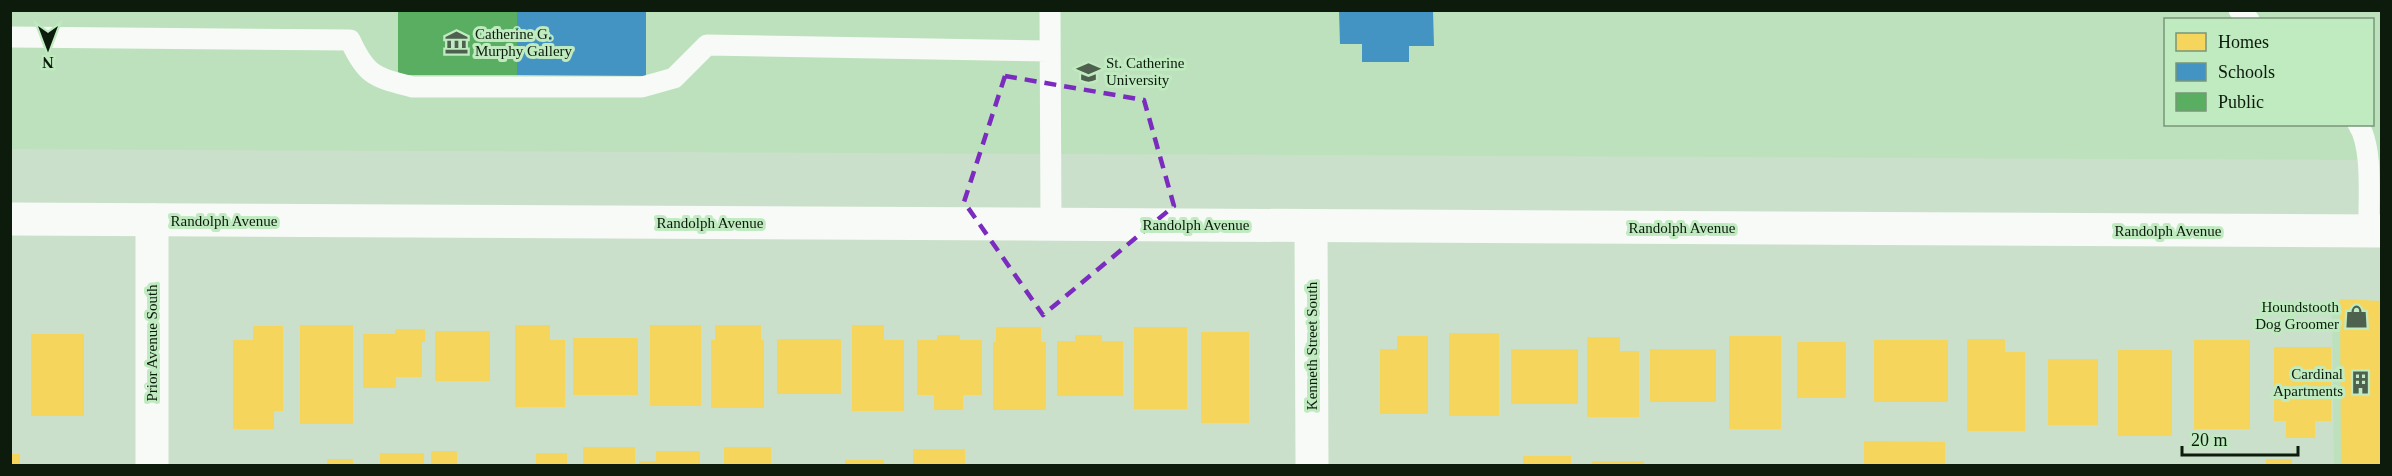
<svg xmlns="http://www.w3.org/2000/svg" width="2392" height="476" viewBox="0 0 2392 476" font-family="'Times New Roman',serif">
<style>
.built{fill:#bce1bc;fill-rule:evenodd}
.homes{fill:#f6d55c}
.schools{fill:#4393c3}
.public{fill:#5aae61}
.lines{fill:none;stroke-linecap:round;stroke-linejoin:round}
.lane{stroke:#f7faf7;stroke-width:21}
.street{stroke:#f7faf7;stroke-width:33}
.secondary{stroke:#f7faf7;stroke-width:33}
.marked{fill:none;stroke:#7b2cbf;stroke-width:4.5;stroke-dasharray:12 8;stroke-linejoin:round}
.labels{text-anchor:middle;stroke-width:6;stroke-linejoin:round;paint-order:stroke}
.poi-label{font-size:15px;fill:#0c1b0c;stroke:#c0eac0;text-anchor:start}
.street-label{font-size:15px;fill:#0c1b0c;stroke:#c0eac0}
</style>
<rect width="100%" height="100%" fill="#cae0ca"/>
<path class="built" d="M 11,11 L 2381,11 L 2381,160 L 11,149 ZM 2166,20 L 2372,20 L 2372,124 L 2166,124 Z
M 2332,302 L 2381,303 L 2381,465 L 2334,465 Z"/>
<path class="homes" d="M 2340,299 L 2382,301 L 2382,466 L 2341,466 Z
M 300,325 L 353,325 L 353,424 L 300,424 Z
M 515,325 L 550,325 L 550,340 L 565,340 L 565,407 L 515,407 Z
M 650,325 L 701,325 L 701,406 L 650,406 Z
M 715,325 L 761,325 L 761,340 L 764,340 L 764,408 L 711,408 L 711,340 L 715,340 Z
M 852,325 L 884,325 L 884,340 L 904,340 L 904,411 L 852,411 Z
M 253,326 L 283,326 L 283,411 L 274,411 L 274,429 L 233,429 L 233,340 L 253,340 Z
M 996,327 L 1041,327 L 1041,342 L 1046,342 L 1046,410 L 993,410 L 993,342 L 996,342 Z
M 1134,327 L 1187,327 L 1187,409 L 1134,409 Z
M 395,329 L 425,329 L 425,342 L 422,342 L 422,377 L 396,377 L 396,388 L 363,388 L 363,334 L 395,334 Z
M 435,331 L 490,331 L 490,381 L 435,381 Z
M 1201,332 L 1249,332 L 1249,423 L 1201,423 Z
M 1449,333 L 1499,333 L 1499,416 L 1449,416 Z
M 31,334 L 84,334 L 84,416 L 31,416 Z
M 937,335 L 960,335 L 960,340 L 982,340 L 982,395 L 963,395 L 963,410 L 934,410 L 934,395 L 917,395 L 917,340 L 937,340 Z
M 1075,335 L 1102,335 L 1102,341 L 1123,341 L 1123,396 L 1057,396 L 1057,341 L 1075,341 Z
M 1397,336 L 1428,336 L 1428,414 L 1380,414 L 1380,349 L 1397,349 Z
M 1729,336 L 1781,336 L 1781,429 L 1729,429 Z
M 1587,337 L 1620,337 L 1620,351 L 1639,351 L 1639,417 L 1587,417 Z
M 573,338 L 638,338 L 638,395 L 573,395 Z
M 777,339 L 841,339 L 841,394 L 777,394 Z
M 1967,339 L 2005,339 L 2005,352 L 2025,352 L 2025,431 L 1967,431 Z
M 1874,340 L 1948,340 L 1948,402 L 1874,402 Z
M 2194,340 L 2250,340 L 2250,429 L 2194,429 Z
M 1797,342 L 1846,342 L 1846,398 L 1797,398 Z
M 2274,347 L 2331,347 L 2331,421 L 2315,421 L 2315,438 L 2286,438 L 2286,421 L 2274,421 Z
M 1511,349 L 1578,349 L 1578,404 L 1511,404 Z
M 1650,349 L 1716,349 L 1716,402 L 1650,402 Z
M 2118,350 L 2172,350 L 2172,436 L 2118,436 Z
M 2048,359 L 2098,359 L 2098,425 L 2048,425 Z
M 1864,441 L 1945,442 L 1945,466 L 1864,466 Z
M 583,447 L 635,447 L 635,466 L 583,466 Z
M 724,447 L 771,447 L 771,466 L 724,466 Z
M 913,449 L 965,449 L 965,466 L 913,466 Z
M 431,451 L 457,451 L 457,466 L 431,466 Z
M 656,451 L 700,451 L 700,466 L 639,466 L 639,461 L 656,461 Z
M 380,453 L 424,453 L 424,466 L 380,466 Z
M 536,453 L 567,453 L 567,466 L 536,466 Z
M 10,454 L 20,454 L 20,466 L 10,466 Z
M 1523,456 L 1571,456 L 1571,466 L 1523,466 Z
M 327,459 L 353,459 L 353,466 L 327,466 Z
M 2266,459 L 2292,459 L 2292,466 L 2266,466 Z
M 845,460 L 884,460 L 884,466 L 845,466 Z
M 1592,461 L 1644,461 L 1644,466 L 1592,466 Z"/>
<path class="schools" d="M 517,10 L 646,10 L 646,76 L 517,75 Z
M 1339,10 L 1433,10 L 1434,46 L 1409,46 L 1409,62 L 1362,62 L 1362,44 L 1340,44 Z"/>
<path class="public" d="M 398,10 L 517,10 L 517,75 L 398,75 Z"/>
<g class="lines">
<path class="lane" d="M 1050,10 L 1051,225
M 2239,10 L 2249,20
M 10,37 L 350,40 C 367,77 375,77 413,87 L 642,87 L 674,78 L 707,45 L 1050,51
M 2358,124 C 2374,148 2368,203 2369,232"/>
<path class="street" d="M 1311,226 L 1312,466
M 152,466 L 152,220"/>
<path class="secondary" d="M 10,219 L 2382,231"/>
</g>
<path class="marked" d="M 1005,76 L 1144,100 L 1174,206 L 1043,315 L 964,202 Z"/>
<defs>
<symbol id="museum-bare" viewBox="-9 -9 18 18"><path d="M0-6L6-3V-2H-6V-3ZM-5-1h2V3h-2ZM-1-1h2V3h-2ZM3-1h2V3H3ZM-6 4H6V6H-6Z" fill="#4e604e" stroke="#c0eac0" stroke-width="2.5" paint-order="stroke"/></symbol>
<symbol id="university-bare" viewBox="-9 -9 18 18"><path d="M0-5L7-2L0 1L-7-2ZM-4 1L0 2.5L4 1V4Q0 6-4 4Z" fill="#4e604e" stroke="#c0eac0" stroke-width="2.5" paint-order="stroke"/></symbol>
<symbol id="shop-bare" viewBox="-9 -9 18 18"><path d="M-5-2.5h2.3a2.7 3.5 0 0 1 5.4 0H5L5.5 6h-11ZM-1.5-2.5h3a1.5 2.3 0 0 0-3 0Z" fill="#4e604e" stroke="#c0eac0" stroke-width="2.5" paint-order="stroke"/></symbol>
<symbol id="building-bare" viewBox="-9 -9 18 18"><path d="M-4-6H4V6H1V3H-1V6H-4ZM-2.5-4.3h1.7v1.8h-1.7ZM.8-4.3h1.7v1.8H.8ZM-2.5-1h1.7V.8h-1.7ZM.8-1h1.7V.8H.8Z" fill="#4e604e" stroke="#c0eac0" stroke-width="2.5" paint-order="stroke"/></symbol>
</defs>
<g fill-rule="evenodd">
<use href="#museum-bare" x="440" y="26" width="33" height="33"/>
<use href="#university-bare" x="1072" y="56" width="33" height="33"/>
<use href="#shop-bare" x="2340" y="300" width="33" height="33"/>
<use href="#building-bare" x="2344" y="366" width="33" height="33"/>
</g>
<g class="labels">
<g class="poi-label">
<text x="475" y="39">Catherine G.<tspan x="475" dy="17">Murphy Gallery</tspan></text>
<text x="1106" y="68">St. Catherine<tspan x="1106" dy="17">University</tspan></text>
<text x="2339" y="312" text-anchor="end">Houndstooth<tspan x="2339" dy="17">Dog Groomer</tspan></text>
<text x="2343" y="379" text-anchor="end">Cardinal<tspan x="2343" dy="17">Apartments</tspan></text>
</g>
<g class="street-label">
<text x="224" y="226">Randolph Avenue</text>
<text x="710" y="228">Randolph Avenue</text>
<text x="1196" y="230">Randolph Avenue</text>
<text x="1682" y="233">Randolph Avenue</text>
<text x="2168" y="236">Randolph Avenue</text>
<text transform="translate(152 343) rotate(-90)" y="5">Prior Avenue South</text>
<text transform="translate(1312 346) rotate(-90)" y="5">Kenneth Street South</text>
</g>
</g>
<rect width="2392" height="476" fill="none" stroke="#0c1b0c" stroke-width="24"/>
<rect x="2164" y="18" width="210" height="108" fill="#c0eac0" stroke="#789778" stroke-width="1.5"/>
<rect x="2176" y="33" width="30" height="18" fill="#f6d55c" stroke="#789778" stroke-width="1.5"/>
<text x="2218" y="48" font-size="18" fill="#0c1b0c">Homes</text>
<rect x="2176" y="63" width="30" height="18" fill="#4393c3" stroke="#789778" stroke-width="1.5"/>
<text x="2218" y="78" font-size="18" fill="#0c1b0c">Schools</text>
<rect x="2176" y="93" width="30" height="18" fill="#5aae61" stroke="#789778" stroke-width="1.5"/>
<text x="2218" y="108" font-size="18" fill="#0c1b0c">Public</text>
<g transform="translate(48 48) rotate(180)" stroke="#c0eac0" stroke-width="4.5" paint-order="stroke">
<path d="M0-4.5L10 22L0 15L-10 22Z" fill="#0c1b0c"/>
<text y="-9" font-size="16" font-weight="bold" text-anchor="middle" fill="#0c1b0c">N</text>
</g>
<path d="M2182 446v9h116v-9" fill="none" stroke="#0c1b0c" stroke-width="3"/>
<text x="2191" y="446" font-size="18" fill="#0c1b0c" stroke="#c0eac0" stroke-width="4.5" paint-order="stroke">20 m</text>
</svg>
